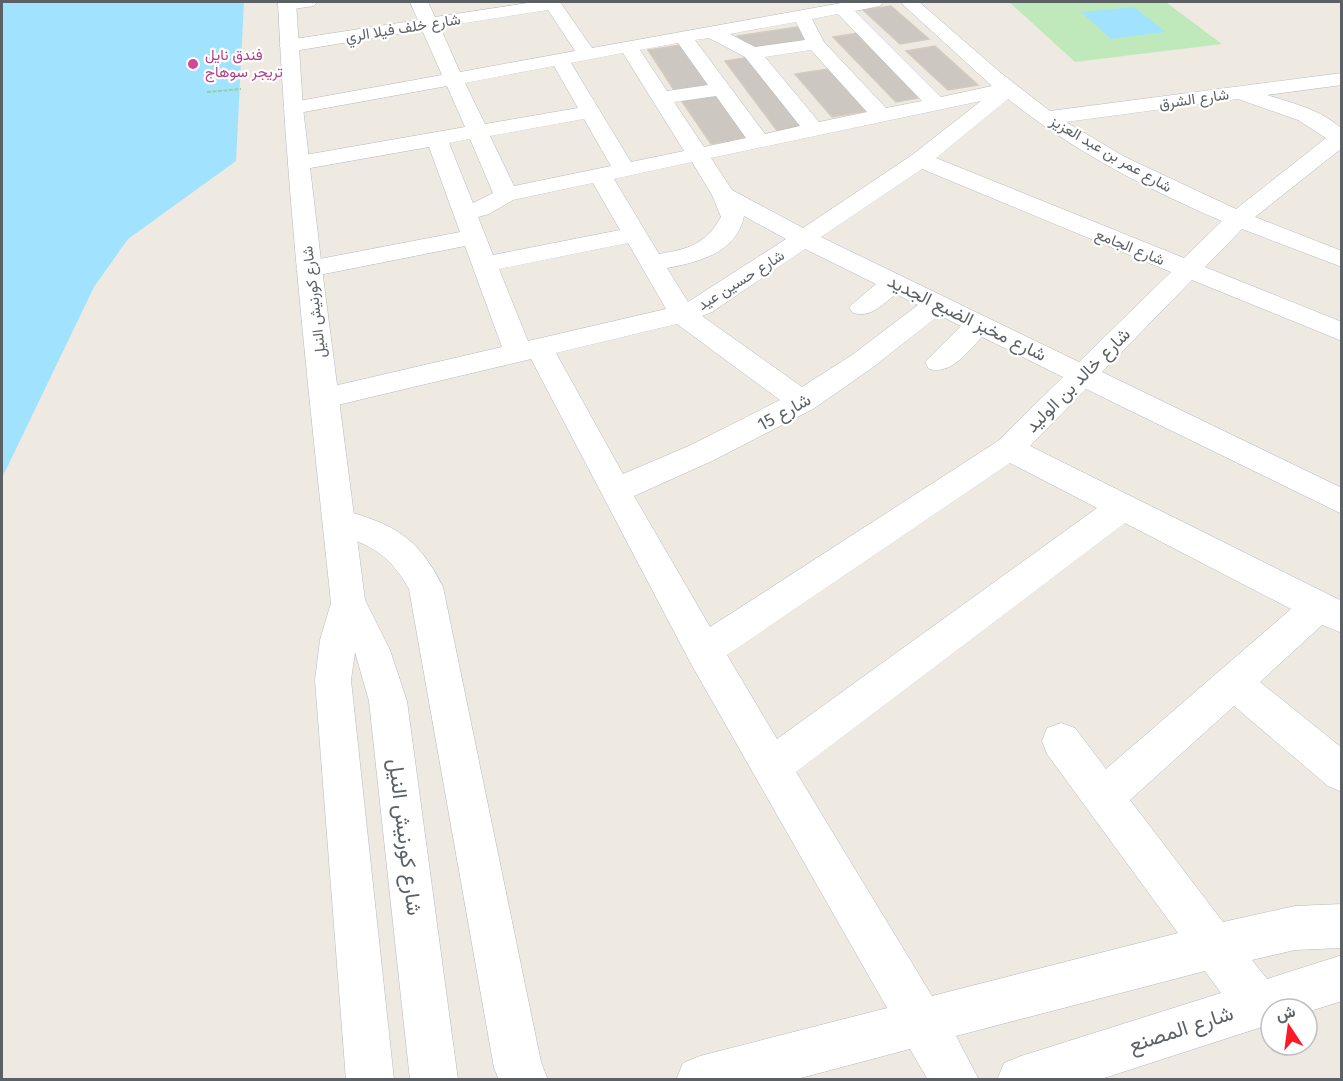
<svg xmlns="http://www.w3.org/2000/svg" width="1343" height="1081" viewBox="0 0 1343 1081" font-family="'Fira Sans',Vazirmatn,sans-serif">
<style>
.green{fill:#c0e9bb}
.water{fill:#a1e2ff}
.building{fill:#ccc7c0;stroke:#d4cbbf;stroke-width:1.5}
.lines{fill:none;stroke-linecap:round;stroke-linejoin:round}
.street-casing{stroke:#b4b9bd;stroke-width:1}
.secondary-casing{stroke:#b5bac0;stroke-width:1}
.path{stroke:#95d09e;stroke-width:2;stroke-dasharray:4 1.5;stroke-linecap:butt}
.street{fill:#fff;fill-rule:evenodd}
.secondary{fill:#fff;fill-rule:evenodd}
.hotel-dot{fill:#d1479c;stroke:#fff;stroke-width:2}
.labels{text-anchor:middle;stroke-width:4.5;stroke-linejoin:round;paint-order:stroke}
.far-street-label{font-size:15px;fill:#5a6064;stroke:#fff}
.far-hotel-label{font-size:15px;fill:#b23c85;stroke:#fff;text-anchor:start}
.street-label{font-size:18px;fill:#5a6064;stroke:#fff}
.near-street-label{font-size:21px;fill:#5a6064;stroke:#fff}
</style>
<rect width="100%" height="100%" fill="#efeae1"/>
<path class="green" d="M 1009,2 L 1177,2 L 1167,3 L 1222,44 L 1075,62 Z"/>
<path class="water" d="M 2,2 L 244,2 L 236,161 L 128,239 L 94,287 L 2,478 Z
M 1134,7 L 1166,32 L 1111,39 L 1081,12 Z"/>
<path class="building" d="M 891,6 L 929,39 L 900,44 L 863,10 Z
M 797,27 L 809,40 L 748,49 L 737,36 Z
M 858,33 L 924,97 L 896,102 L 833,37 Z
M 680,45 L 708,85 L 674,90 L 648,50 Z
M 935,46 L 978,85 L 948,90 L 906,51 Z
M 750,57 L 806,127 L 778,132 L 725,61 Z
M 828,69 L 867,111 L 832,117 L 795,74 Z
M 715,95 L 747,138 L 711,144 L 681,100 Z"/>
<g class="lines">
<defs>
<path id="street" d="M 280,2 L 317,2 L 314,6 L 286,10 L 280,9 L 277,5 Z
M 410,2 L 428,2 L 435,17 L 534,2 L 560,2 L 592,48 L 847,2 L 883,2 L 880,6 L 855,11 L 941,97 L 992,86 L 900,2 L 919,2 L 1001,73 L 1050,111 L 1342,73 L 1342,85 L 1267,95 C 1292,103 1322,110 1342,129 L 1342,148 L 1255,217 L 1342,251 L 1342,267 L 1242,229 L 1205,267 L 1342,322 L 1342,341 L 1192,280 L 1102,372 L 1342,488 L 1342,514 L 1086,389 L 1030,446 L 1342,601 L 1342,633 L 1322,625 L 1260,682 L 1342,748 L 1342,792 L 1328,786 L 1234,706 L 1130,800 L 1223,922 L 1295,906 L 1342,904 L 1342,948 L 1295,950 L 1252,960 L 1267,979 L 1342,955 L 1342,1001 L 1307,1012 L 1307,1009 L 1271,1009 L 1271,1024 L 1098,1080 L 997,1080 L 1004,1063 L 1021,1056 L 1221,993 L 1205,971 L 956,1036 L 979,1080 L 928,1080 L 910,1049 L 793,1080 L 676,1080 L 683,1063 L 700,1056 L 887,1008 L 690,662 L 531,359 L 325,408 L 315,405 L 311,398 L 315,391 L 325,388 L 502,347 L 465,246 L 309,277 L 300,274 L 296,269 L 300,264 L 309,261 L 460,232 L 429,147 L 299,170 L 291,168 L 288,163 L 291,158 L 299,156 L 465,127 L 447,86 L 293,114 L 286,112 L 283,108 L 286,104 L 293,102 L 442,75 L 422,30 L 288,52 L 279,46 L 288,40 L 418,20 ZM 548,10 L 575,51 L 460,72 L 440,27 ZM 838,14 L 922,101 L 886,108 L 824,42 L 812,19 ZM 796,22 L 805,40 L 755,47 L 730,34 ZM 709,38 L 745,57 L 800,126 L 765,134 L 695,40 ZM 678,43 L 708,85 L 667,91 L 640,50 ZM 811,50 L 867,112 L 819,122 L 765,57 ZM 623,53 L 684,151 L 631,162 L 571,63 ZM 554,66 L 578,108 L 485,124 L 465,83 ZM 716,96 L 746,138 L 704,147 L 674,102 ZM 1008,99 C 1073,151 1147,189 1222,221 L 1184,258 L 936,158 ZM 1238,99 L 1298,120 L 1326,138 L 1236,209 L 1125,157 L 1066,122 ZM 981,101 L 912,155 L 803,228 L 732,190 L 711,158 ZM 584,119 L 611,166 L 514,186 L 490,136 ZM 470,139 L 493,193 L 473,203 L 449,143 ZM 692,162 L 712,195 L 721,217 C 706,244 689,249 659,254 L 614,179 ZM 922,169 L 1171,272 L 1079,362 L 821,237 ZM 593,183 L 620,230 L 493,255 L 478,217 L 489,214 L 513,200 ZM 744,216 L 786,239 L 688,302 L 667,268 C 700,262 737,252 744,216 ZM 628,243 L 666,309 L 528,341 L 499,269 ZM 805,249 L 876,284 L 849,307 L 853,313 C 871,318 882,305 896,294 L 918,305 L 852,355 L 802,387 L 702,316 L 712,312 ZM 939,315 L 961,326 L 925,362 L 929,369 C 952,375 967,352 982,337 L 1063,377 L 998,441 L 710,627 L 634,496 L 712,461 L 813,409 L 872,368 ZM 677,324 L 780,400 L 691,445 L 623,474 L 556,353 ZM 1010,463 L 1097,508 L 777,739 L 727,655 ZM 1125,523 L 1291,609 L 1106,769 L 1075,728 L 1061,723 L 1047,728 L 1042,741 L 1047,754 L 1178,933 L 932,996 L 796,772 Z
M 339,509 C 393,524 417,535 443,587 L 541,1062 L 548,1080 L 499,1080 L 494,1068 L 409,589 C 387,550 367,544 328,531 L 323,522 L 328,513 Z"/>
<path id="secondary" d="M 278,2 L 296,2 L 303,108 L 322,269 L 365,600 L 390,650 L 407,701 L 458,1080 L 410,1080 L 369,701 L 355,652 L 351,680 L 394,1080 L 346,1080 L 315,680 L 320,640 L 331,603 C 310,403 287,203 278,2 Z"/>
</defs>
<use href="#street" class="street-casing"/>
<use href="#secondary" class="secondary-casing"/>
<path class="path" d="M 207,92 L 241,89"/>
<use href="#street" class="street"/>
<use href="#secondary" class="secondary"/>
</g>
<circle class="hotel-dot" cx="193" cy="64" r="6"/>
<g class="labels">
<g class="far-street-label">
<text transform="translate(403 28) rotate(-9)" y="5">شارع خلف فيلا الري</text>
<text transform="translate(1194 99) rotate(-8)" y="5">شارع الشرق</text>
<text transform="translate(1111 154) rotate(30)" y="5">شارع عمر بن عبد العزيز</text>
<text transform="translate(1130 247) rotate(22)" y="5">شارع الجامع</text>
<text transform="translate(741 280) rotate(-32)" y="5">شارع حسين عيد</text>
<text transform="translate(314 302) rotate(-97)" y="5">شارع كورنيش النيل</text>
</g>
<g class="far-hotel-label">
<text x="205" y="60">فندق نايل<tspan x="205" dy="17">تريجر سوهاج</tspan></text>
</g>
<g class="street-label">
<text transform="translate(967 318) rotate(26)" y="6">شارع مخبز الضبع الجديد</text>
<text transform="translate(1078 380) rotate(-45)" y="6">شارع خالد بن الوليد</text>
<text transform="translate(784 412) rotate(-29)" y="6">شارع 15</text>
</g>
<g class="near-street-label">
<text transform="translate(405 837) rotate(83)" y="7">شارع كورنيش النيل</text>
<text transform="translate(1181 1029) rotate(-18)" y="7">شارع المصنع</text>
</g>
</g>
<rect width="1343" height="1081" fill="none" stroke="#5a6064" stroke-width="6"/>
<g transform="translate(1289 1027) rotate(347)"><circle r="28" fill="#ffffff" stroke="#bdbfc1" stroke-width="1.5"/>
<path d="M0-4.5L10 22L0 15L-10 22Z" fill="#fa1b26"/>
<text y="-9" font-size="16" font-weight="bold" text-anchor="middle" fill="#5a6064">ش</text>
</g>
</svg>
